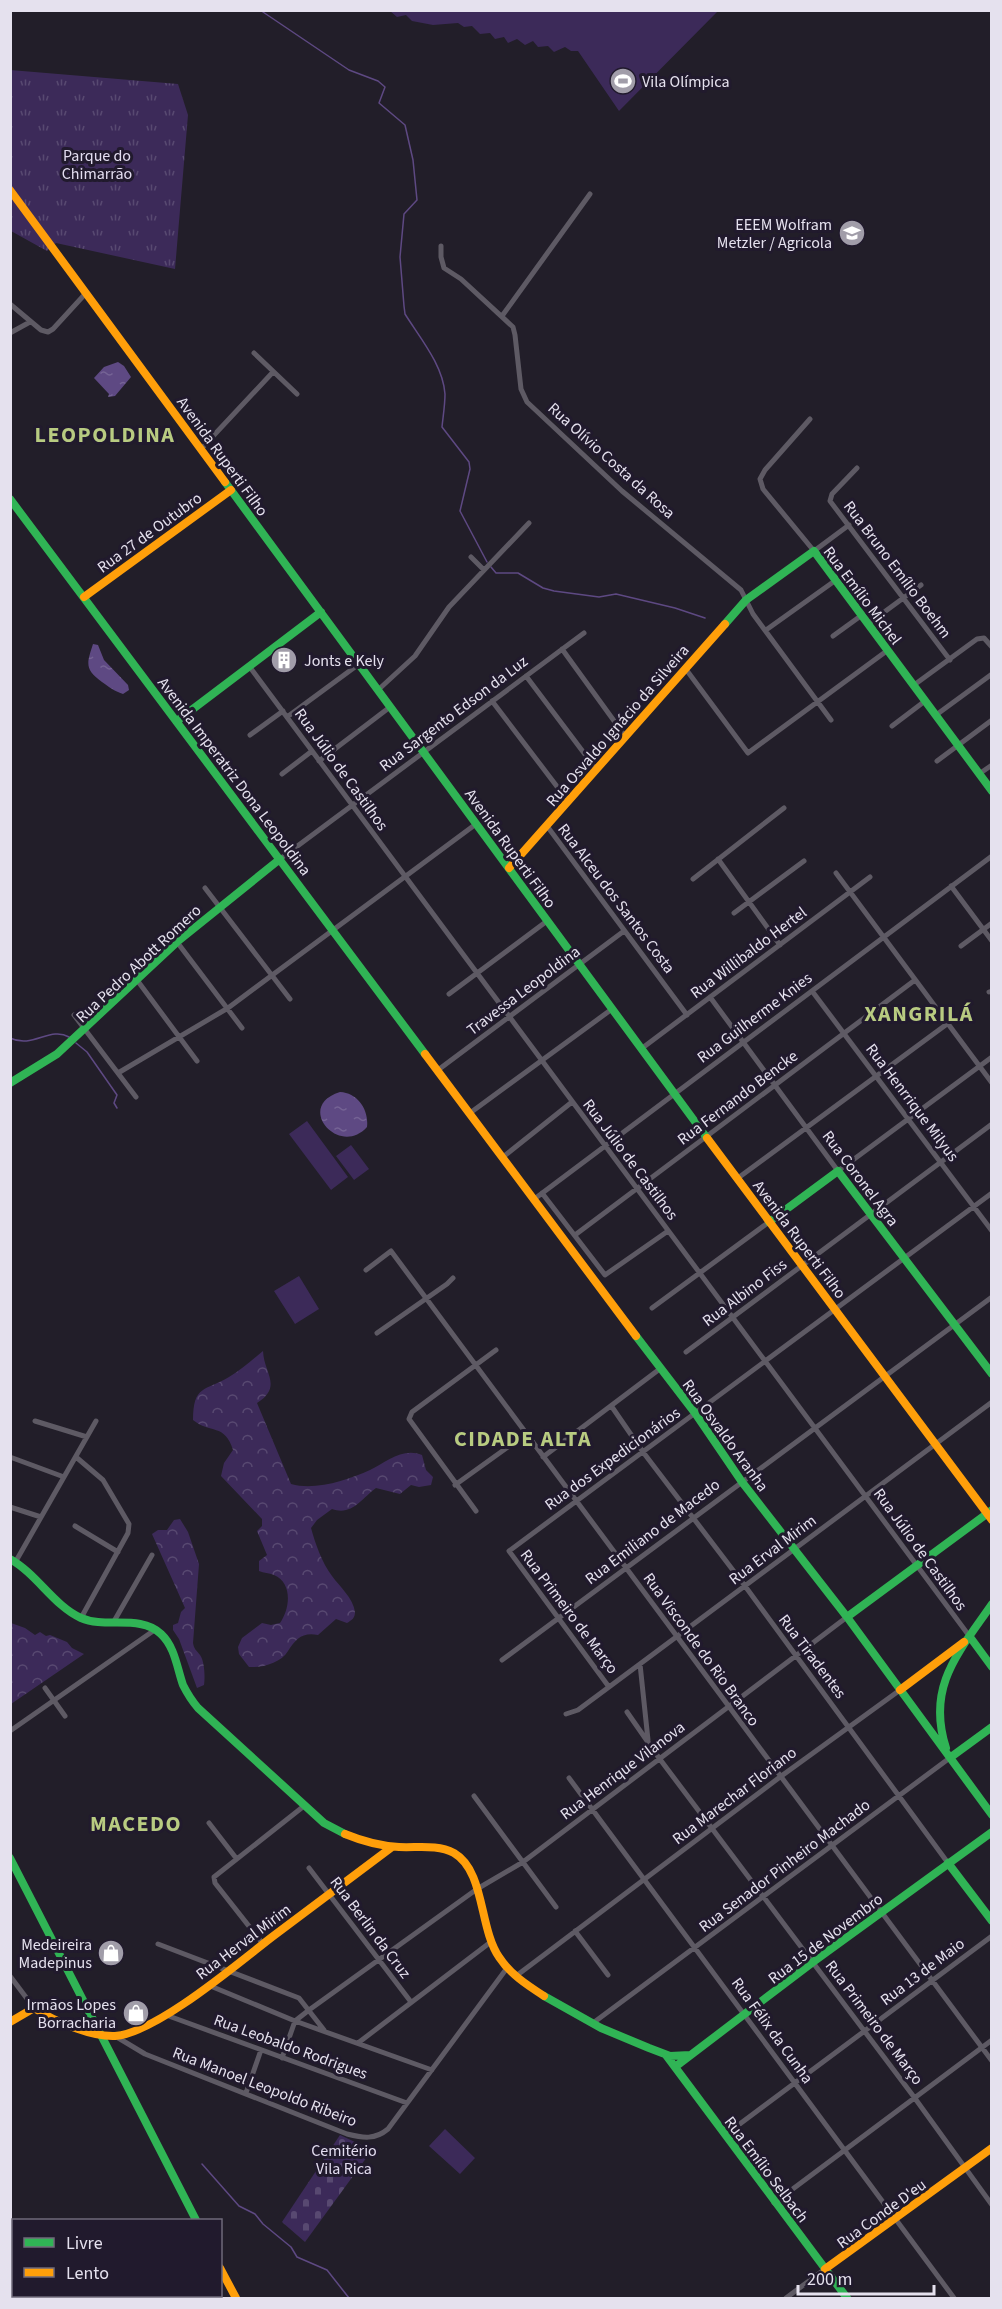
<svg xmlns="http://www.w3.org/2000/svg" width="1002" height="2309" viewBox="0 0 1002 2309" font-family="'Source Sans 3',sans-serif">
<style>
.forest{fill:url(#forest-crowns)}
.cemetery{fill:url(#cemetery-stones)}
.park{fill:url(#park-tufts)}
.garden{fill:#3c2a59}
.water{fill:url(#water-ripples)}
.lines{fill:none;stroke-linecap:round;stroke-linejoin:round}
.stream{stroke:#5e4983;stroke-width:1.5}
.street{stroke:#5e5a64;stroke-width:5}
.fast{stroke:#30b455;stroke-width:8}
.slow{stroke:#ff9f0a;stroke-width:8}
.labels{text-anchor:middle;stroke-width:6;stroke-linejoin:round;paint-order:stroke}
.poi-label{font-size:16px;fill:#e5e1ee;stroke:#211a2d;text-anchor:end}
.park-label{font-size:16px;fill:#e3ddf0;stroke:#211a2d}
.street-label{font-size:16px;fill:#e5e1ee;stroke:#211a2d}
.district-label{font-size:22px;font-weight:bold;letter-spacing:1.5px;fill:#b8cb81;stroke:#211a2d}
</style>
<defs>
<pattern id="forest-crowns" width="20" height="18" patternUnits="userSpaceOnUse" patternTransform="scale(1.5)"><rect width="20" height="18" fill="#3c2a59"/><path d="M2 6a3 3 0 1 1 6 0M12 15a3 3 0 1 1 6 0" fill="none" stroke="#584971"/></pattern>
<pattern id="cemetery-stones" width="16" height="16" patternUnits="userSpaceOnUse" patternTransform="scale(1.5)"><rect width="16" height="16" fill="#3c2a59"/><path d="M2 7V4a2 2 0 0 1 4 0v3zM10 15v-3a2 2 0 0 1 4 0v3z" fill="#584971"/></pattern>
<pattern id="park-tufts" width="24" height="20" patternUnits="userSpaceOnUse" patternTransform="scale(1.5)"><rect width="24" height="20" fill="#3c2a59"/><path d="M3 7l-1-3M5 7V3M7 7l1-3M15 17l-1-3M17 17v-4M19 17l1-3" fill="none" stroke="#584971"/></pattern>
<pattern id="water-ripples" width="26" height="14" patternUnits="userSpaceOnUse" patternTransform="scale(1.5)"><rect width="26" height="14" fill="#5e4983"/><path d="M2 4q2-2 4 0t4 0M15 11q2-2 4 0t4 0" fill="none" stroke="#756395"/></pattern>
</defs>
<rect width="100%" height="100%" fill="#221e29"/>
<path class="forest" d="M 263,1351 C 264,1374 283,1386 257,1403 L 291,1484 C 315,1491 348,1480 370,1470 C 386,1462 403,1447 422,1455 L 426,1470 L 433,1477 L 431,1485 L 419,1487 L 411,1485 L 400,1494 L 376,1488 C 361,1499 352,1516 332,1509 L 317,1520 L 311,1528 C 315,1543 322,1563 332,1576 C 340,1587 353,1598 355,1612 C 355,1618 352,1620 347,1623 L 336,1619 L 318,1635 C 302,1632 296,1639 288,1651 C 281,1663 262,1668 249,1667 L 239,1654 L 238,1647 L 242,1638 L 262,1623 L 271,1625 L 280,1623 C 290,1609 293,1583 274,1575 C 269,1573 264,1573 259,1571 L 259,1561 L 267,1555 L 257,1531 L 262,1526 L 262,1519 L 221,1476 L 224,1463 L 233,1450 C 225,1423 210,1434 193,1420 C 193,1385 205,1391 229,1377 C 241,1370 252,1360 263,1351 Z
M 180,1519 L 188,1532 L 199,1564 L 193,1643 C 194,1649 196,1650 200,1655 C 205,1662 205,1678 204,1685 L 197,1688 L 179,1639 L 173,1630 L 173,1625 L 178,1623 L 181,1612 L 185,1608 L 152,1534 L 158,1530 L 167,1530 L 174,1520 Z
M 11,1623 L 25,1628 L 35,1635 L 40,1632 L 46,1636 L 50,1635 L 67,1642 L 72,1648 L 84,1654 L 11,1704 Z"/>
<path class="cemetery" d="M 340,2135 L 372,2150 L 305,2242 L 282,2222 Z"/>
<path class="park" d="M 10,70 L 178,84 L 188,115 L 175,269 L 56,243 L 47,251 L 11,231 Z"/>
<path class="garden" d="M 390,11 L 718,11 L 619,111 L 578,51 L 571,51 L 565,47 L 554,52 L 548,46 L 538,47 L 533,41 L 525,45 L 517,39 L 508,43 L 504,37 L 495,39 L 490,33 L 480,34 L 472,26 L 464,27 L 458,23 L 433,25 L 412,21 L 406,15 L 397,17 Z
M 307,1121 L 348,1177 L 331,1190 L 289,1134 Z
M 351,1145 L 369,1169 L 354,1180 L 336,1156 Z
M 299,1276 L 319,1309 L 295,1324 L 274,1291 Z
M 445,2129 L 475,2158 L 460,2174 L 429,2146 Z"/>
<path class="water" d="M 118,362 L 124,366 L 131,377 L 115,396 L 108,397 L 109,394 L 94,378 L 104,367 Z
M 93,644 L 98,645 L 104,660 L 128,685 L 129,690 L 123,694 C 114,691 109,687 102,682 C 84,669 87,663 93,644 Z
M 340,1092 C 358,1093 369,1110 367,1127 C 339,1158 294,1106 340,1092 Z"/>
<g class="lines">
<path class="stream" d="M 260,10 L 349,70 L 378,81 L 385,87 L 379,103 L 405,125 L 413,160 L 417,200 L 404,214 L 400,257 L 404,306 L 405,314 C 420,338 443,365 445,394 C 445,405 443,417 442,427 L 469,462 L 470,469 L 460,511 L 487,562
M 491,567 L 496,573 L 518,573 L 543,588 L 554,591 L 599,597 L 616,594 L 675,608 L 705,618
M 10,1038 C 33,1049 50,1026 69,1037
M 76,1043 L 87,1052 L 117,1095 L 114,1103 L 117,1108
M 202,2164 L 239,2206 L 255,2214 L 263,2224 L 291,2247 L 297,2257 L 327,2270 L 349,2298"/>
<path class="street" d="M 441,246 L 441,257 L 444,268 L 461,279 L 513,327 L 515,335 L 521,389 L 527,402 L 622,491 L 741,590 L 753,614 L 831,720
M 10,304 L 41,330 L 48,332 L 53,329 L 86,293
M 502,316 L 590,194
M 10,333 L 30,322
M 254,353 L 297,394
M 810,419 L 765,470 L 760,479 L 763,489 L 814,551 L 849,525
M 201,449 L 273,372
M 857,468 L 832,494 L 830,501 L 950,660
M 471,557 L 484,570
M 868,624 L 921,585
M 766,630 L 836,580
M 833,636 L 862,615
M 562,649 L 625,736
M 249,666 L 970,1637
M 685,668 L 748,753 L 888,650
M 526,676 L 596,769
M 914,685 L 977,639 L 984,638 L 992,647
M 378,690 L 415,656 L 449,607 L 529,523
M 492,701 L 568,801
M 936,715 L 992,674
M 287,717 L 359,664
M 892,726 L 925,701
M 250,735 L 283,711
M 319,761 L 390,707
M 937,761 L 992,720
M 282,774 L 312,751
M 979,774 L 992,765
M 547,826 L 687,1015
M 280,859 L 584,633
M 718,859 L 780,945
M 836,873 L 992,1083
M 693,879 L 784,808
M 951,886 L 992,941
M 205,888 L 290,999
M 734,913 L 804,861
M 177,942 L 242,1028
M 961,946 L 992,923
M 137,980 L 197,1061
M 812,991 L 992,1231
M 989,992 L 992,991
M 449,994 L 547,921
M 710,997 L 838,1171 L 992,1057
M 74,1015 L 136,1097
M 641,1049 L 870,877
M 438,1070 L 624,931
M 118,1073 L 228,1008 L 476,824
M 470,1113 L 612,1009
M 503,1157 L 572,1102
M 738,1178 L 947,1024
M 542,1193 L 605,1275 L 668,1231
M 533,1200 L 992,856
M 575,1235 L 915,980
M 366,1270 L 391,1251 L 992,2061
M 652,1308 L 769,1222
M 377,1333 L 447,1284 L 453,1278
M 686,1352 L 992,1124
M 612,1407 L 643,1452 L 745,1586 L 948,1863
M 35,1421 L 87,1437
M 10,1457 L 64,1477
M 76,1457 L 103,1480 L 129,1524 L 128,1533 L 81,1618
M 543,1457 L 661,1368
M 455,1485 L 526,1434
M 10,1507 L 41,1517
M 476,1511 L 409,1419 L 412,1412 L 496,1350
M 75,1526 L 118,1552
M 16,1561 L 96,1421
M 113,1623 L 152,1555
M 502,1660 L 992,1297
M 640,1664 L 648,1740
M 609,1687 L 509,1551 L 992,1193
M 45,1688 L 65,1716
M 627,1712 L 659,1758 L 914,2097 L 992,2205
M 566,1714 L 578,1710 L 609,1687 L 992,1402
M 10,1731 L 156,1629
M 569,1778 L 954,2298
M 474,1796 L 556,1907
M 209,1823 L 236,1858
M 309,1868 L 411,2002
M 575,1931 L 608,1975
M 158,1944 L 299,1998 L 324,2030
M 263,1944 L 215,1883 L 214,1877 L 304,1806
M 10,1976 L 34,2008
M 516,1976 L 780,1777 L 900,1690
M 208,1985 L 295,2021 L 432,2070
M 166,2015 L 407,2103
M 593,2023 L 951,1757
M 115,2036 L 145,2054 L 347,2134 C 363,2138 375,2140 388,2129 L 507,1968
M 358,2043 L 492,1941
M 282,2058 L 295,2021 L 309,2010 L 477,1889 L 523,1862 L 847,1617
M 246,2093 L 261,2050
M 725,2135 L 992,1936
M 774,2203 L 992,2040
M 56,2296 L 58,2298
M 786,2298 L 825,2269"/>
<path class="fast" d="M 225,482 L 707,1138
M 10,499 L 425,1054
M 725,624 L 746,600 L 814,551 L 992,791
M 177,721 L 321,612
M 10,1083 L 57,1054 L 177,942 L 280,859
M 769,1222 L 838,1171 L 992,1374
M 636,1336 L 695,1413 L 742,1482 L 847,1617 L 992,1815
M 10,1559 C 37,1574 54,1606 81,1618 C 106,1629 140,1614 161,1634 C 175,1647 177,1668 183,1685 C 187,1693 192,1701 198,1708 L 324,1823 L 345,1834
M 847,1617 L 992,1510
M 970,1637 L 992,1667
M 946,1748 C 926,1686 959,1652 992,1604
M 951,1757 L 992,1727
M 10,1858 L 196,2220
M 948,1863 L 992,1921
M 544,1996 L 601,2028 L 649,2048 L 670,2056 L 690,2055
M 666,2055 L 847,2298
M 675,2067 L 813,1962 L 992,1832"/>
<path class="slow" d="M 10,190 L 225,482
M 84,597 L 231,490
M 509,868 L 725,624
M 425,1054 L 636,1336
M 707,1138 L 992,1520
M 900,1690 L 964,1642
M 345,1834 C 362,1841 380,1846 399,1847 C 417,1848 437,1844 454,1853 C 485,1871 479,1928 499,1957 C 510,1974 527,1985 544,1996
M 10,2022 L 34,2008 C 54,2021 91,2037 115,2036 C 156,2033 237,1964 272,1937 C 312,1907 352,1877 392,1847
M 220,2268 L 236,2298
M 825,2269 L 992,2148"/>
</g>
<defs>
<symbol id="stadium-disc" viewBox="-11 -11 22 22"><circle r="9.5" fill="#a19da9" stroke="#211a2d"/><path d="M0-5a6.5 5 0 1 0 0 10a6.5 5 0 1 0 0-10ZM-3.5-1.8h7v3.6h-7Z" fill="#fff"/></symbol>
<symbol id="university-disc" viewBox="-11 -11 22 22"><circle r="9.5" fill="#a19da9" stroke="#211a2d"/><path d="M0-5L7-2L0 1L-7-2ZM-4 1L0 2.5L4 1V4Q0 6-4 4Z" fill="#fff"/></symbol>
<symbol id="building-disc" viewBox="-11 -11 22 22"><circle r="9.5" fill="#a19da9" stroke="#211a2d"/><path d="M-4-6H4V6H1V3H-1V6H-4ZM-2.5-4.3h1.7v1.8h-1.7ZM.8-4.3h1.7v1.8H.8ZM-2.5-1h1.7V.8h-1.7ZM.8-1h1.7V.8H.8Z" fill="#fff"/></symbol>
<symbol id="shop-disc" viewBox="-11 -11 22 22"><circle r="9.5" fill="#a19da9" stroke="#211a2d"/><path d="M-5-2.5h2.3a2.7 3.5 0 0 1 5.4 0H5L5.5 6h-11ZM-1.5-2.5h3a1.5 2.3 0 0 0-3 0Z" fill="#fff"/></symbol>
</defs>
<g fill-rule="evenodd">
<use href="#stadium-disc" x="608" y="66" width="30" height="30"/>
<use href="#university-disc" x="837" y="218" width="30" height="30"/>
<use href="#building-disc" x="269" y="645" width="30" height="30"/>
<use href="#shop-disc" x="96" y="1938" width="30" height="30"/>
<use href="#shop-disc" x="121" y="1998" width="30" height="30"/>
</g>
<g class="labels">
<g class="poi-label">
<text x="642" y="87" text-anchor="start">Vila Olímpica</text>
<text x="832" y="230">EEEM Wolfram<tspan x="832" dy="18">Metzler / Agricola</tspan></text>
<text x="304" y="666" text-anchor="start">Jonts e Kely</text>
<text x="92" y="1950">Medeireira<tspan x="92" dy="18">Madepinus</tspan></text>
<text x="116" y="2010">Irmãos Lopes<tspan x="116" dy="18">Borracharia</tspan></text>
</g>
<g class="park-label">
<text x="97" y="161">Parque do<tspan x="97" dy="18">Chimarrão</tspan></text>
<text x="344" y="2156">Cemitério<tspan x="344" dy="18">Vila Rica</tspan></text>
</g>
<g class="street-label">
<text transform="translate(223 456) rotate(54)" y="6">Avenida Ruperti Filho</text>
<text transform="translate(612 460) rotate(42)" y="6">Rua Olívio Costa da Rosa</text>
<text transform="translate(149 532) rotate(-36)" y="6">Rua 27 de Outubro</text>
<text transform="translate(898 569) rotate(53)" y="6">Rua Bruno Emílio Boehm</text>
<text transform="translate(863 595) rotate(53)" y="6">Rua Emílio Michel</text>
<text transform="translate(453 713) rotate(-37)" y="6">Rua Sargento Edson da Luz</text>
<text transform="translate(617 725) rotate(-49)" y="6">Rua Osvaldo Ignácio da Silveira</text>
<text transform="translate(342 769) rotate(54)" y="6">Rua Júlio de Castilhos</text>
<text transform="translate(235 776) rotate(53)" y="6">Avenida Imperatriz Dona Leopoldina</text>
<text transform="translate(511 848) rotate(54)" y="6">Avenida Ruperti Filho</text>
<text transform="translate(617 898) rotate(53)" y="6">Rua Alceu dos Santos Costa</text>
<text transform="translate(748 952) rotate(-37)" y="6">Rua Willibaldo Hertel</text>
<text transform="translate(138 963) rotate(-43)" y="6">Rua Pedro Abott Romero</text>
<text transform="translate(523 990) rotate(-37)" y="6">Travessa Leopoldina</text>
<text transform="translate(754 1017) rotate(-37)" y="6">Rua Guilherme Knies</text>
<text transform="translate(737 1097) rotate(-37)" y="6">Rua Fernando Bencke</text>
<text transform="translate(913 1102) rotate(53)" y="6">Rua Henrrique Milyus</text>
<text transform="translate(631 1159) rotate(53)" y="6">Rua Júlio de Castilhos</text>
<text transform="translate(861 1178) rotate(53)" y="6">Rua Coronel Agra</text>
<text transform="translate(800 1239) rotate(53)" y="6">Avenida Ruperti Filho</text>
<text transform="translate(744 1292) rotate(-37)" y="6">Rua Albino Fiss</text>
<text transform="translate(726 1435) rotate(54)" y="6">Rua Osvaldo Aranha</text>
<text transform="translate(612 1458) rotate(-36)" y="6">Rua dos Expedicionários</text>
<text transform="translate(652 1531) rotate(-37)" y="6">Rua Emiliano de Macedo</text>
<text transform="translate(772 1549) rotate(-37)" y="6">Rua Erval Mirim</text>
<text transform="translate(921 1549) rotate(54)" y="6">Rua Júlio de Castilhos</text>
<text transform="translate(570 1611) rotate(53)" y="6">Rua Primeiro de Março</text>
<text transform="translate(702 1649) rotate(54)" y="6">Rua Visconde do Rio Branco</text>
<text transform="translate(813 1656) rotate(53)" y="6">Rua Tiradentes</text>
<text transform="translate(622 1770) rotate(-37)" y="6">Rua Henrique Vilanova</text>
<text transform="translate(734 1795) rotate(-37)" y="6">Rua Marechar Floriano</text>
<text transform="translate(784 1865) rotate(-37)" y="6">Rua Senador Pinheiro Machado</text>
<text transform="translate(371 1927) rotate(53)" y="6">Rua Berlin da Cruz</text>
<text transform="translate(825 1938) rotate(-37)" y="6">Rua 15 de Novembro</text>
<text transform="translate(243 1941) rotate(-37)" y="6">Rua Herval Mirim</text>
<text transform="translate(922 1971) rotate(-37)" y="6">Rua 13 de Maio</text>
<text transform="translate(875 2022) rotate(53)" y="6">Rua Primeiro de Março</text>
<text transform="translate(773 2030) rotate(54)" y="6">Rua Félix da Cunha</text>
<text transform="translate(291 2046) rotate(20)" y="6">Rua Leobaldo Rodrigues</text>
<text transform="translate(265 2086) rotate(21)" y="6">Rua Manoel Leopoldo Ribeiro</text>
<text transform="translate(767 2169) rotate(53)" y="6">Rua Emílio Selbach</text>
<text transform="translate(881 2213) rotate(-36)" y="6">Rua Conde D'eu</text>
</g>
<g class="district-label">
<text x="105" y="442">LEOPOLDINA</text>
<text x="919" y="1021">XANGRILÁ</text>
<text x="523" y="1446">CIDADE ALTA</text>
<text x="136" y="1831">MACEDO</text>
</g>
</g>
<rect width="1002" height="2309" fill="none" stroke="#e5e1ee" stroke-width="24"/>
<rect x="12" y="2219" width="210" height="78" fill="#211a2d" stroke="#6f6a7a" stroke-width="1.5"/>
<rect x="24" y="2238" width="30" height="9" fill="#30b455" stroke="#6f6a7a" stroke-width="1.5"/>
<text x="66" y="2249" font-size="18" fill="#e5e1ee">Livre</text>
<rect x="24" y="2268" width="30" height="9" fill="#ff9f0a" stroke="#6f6a7a" stroke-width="1.5"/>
<text x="66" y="2279" font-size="18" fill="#e5e1ee">Lento</text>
<path d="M798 2285v9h136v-9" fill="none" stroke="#e5e1ee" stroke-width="3"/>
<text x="807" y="2285" font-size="18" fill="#e5e1ee" stroke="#211a2d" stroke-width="4.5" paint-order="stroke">200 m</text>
</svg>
